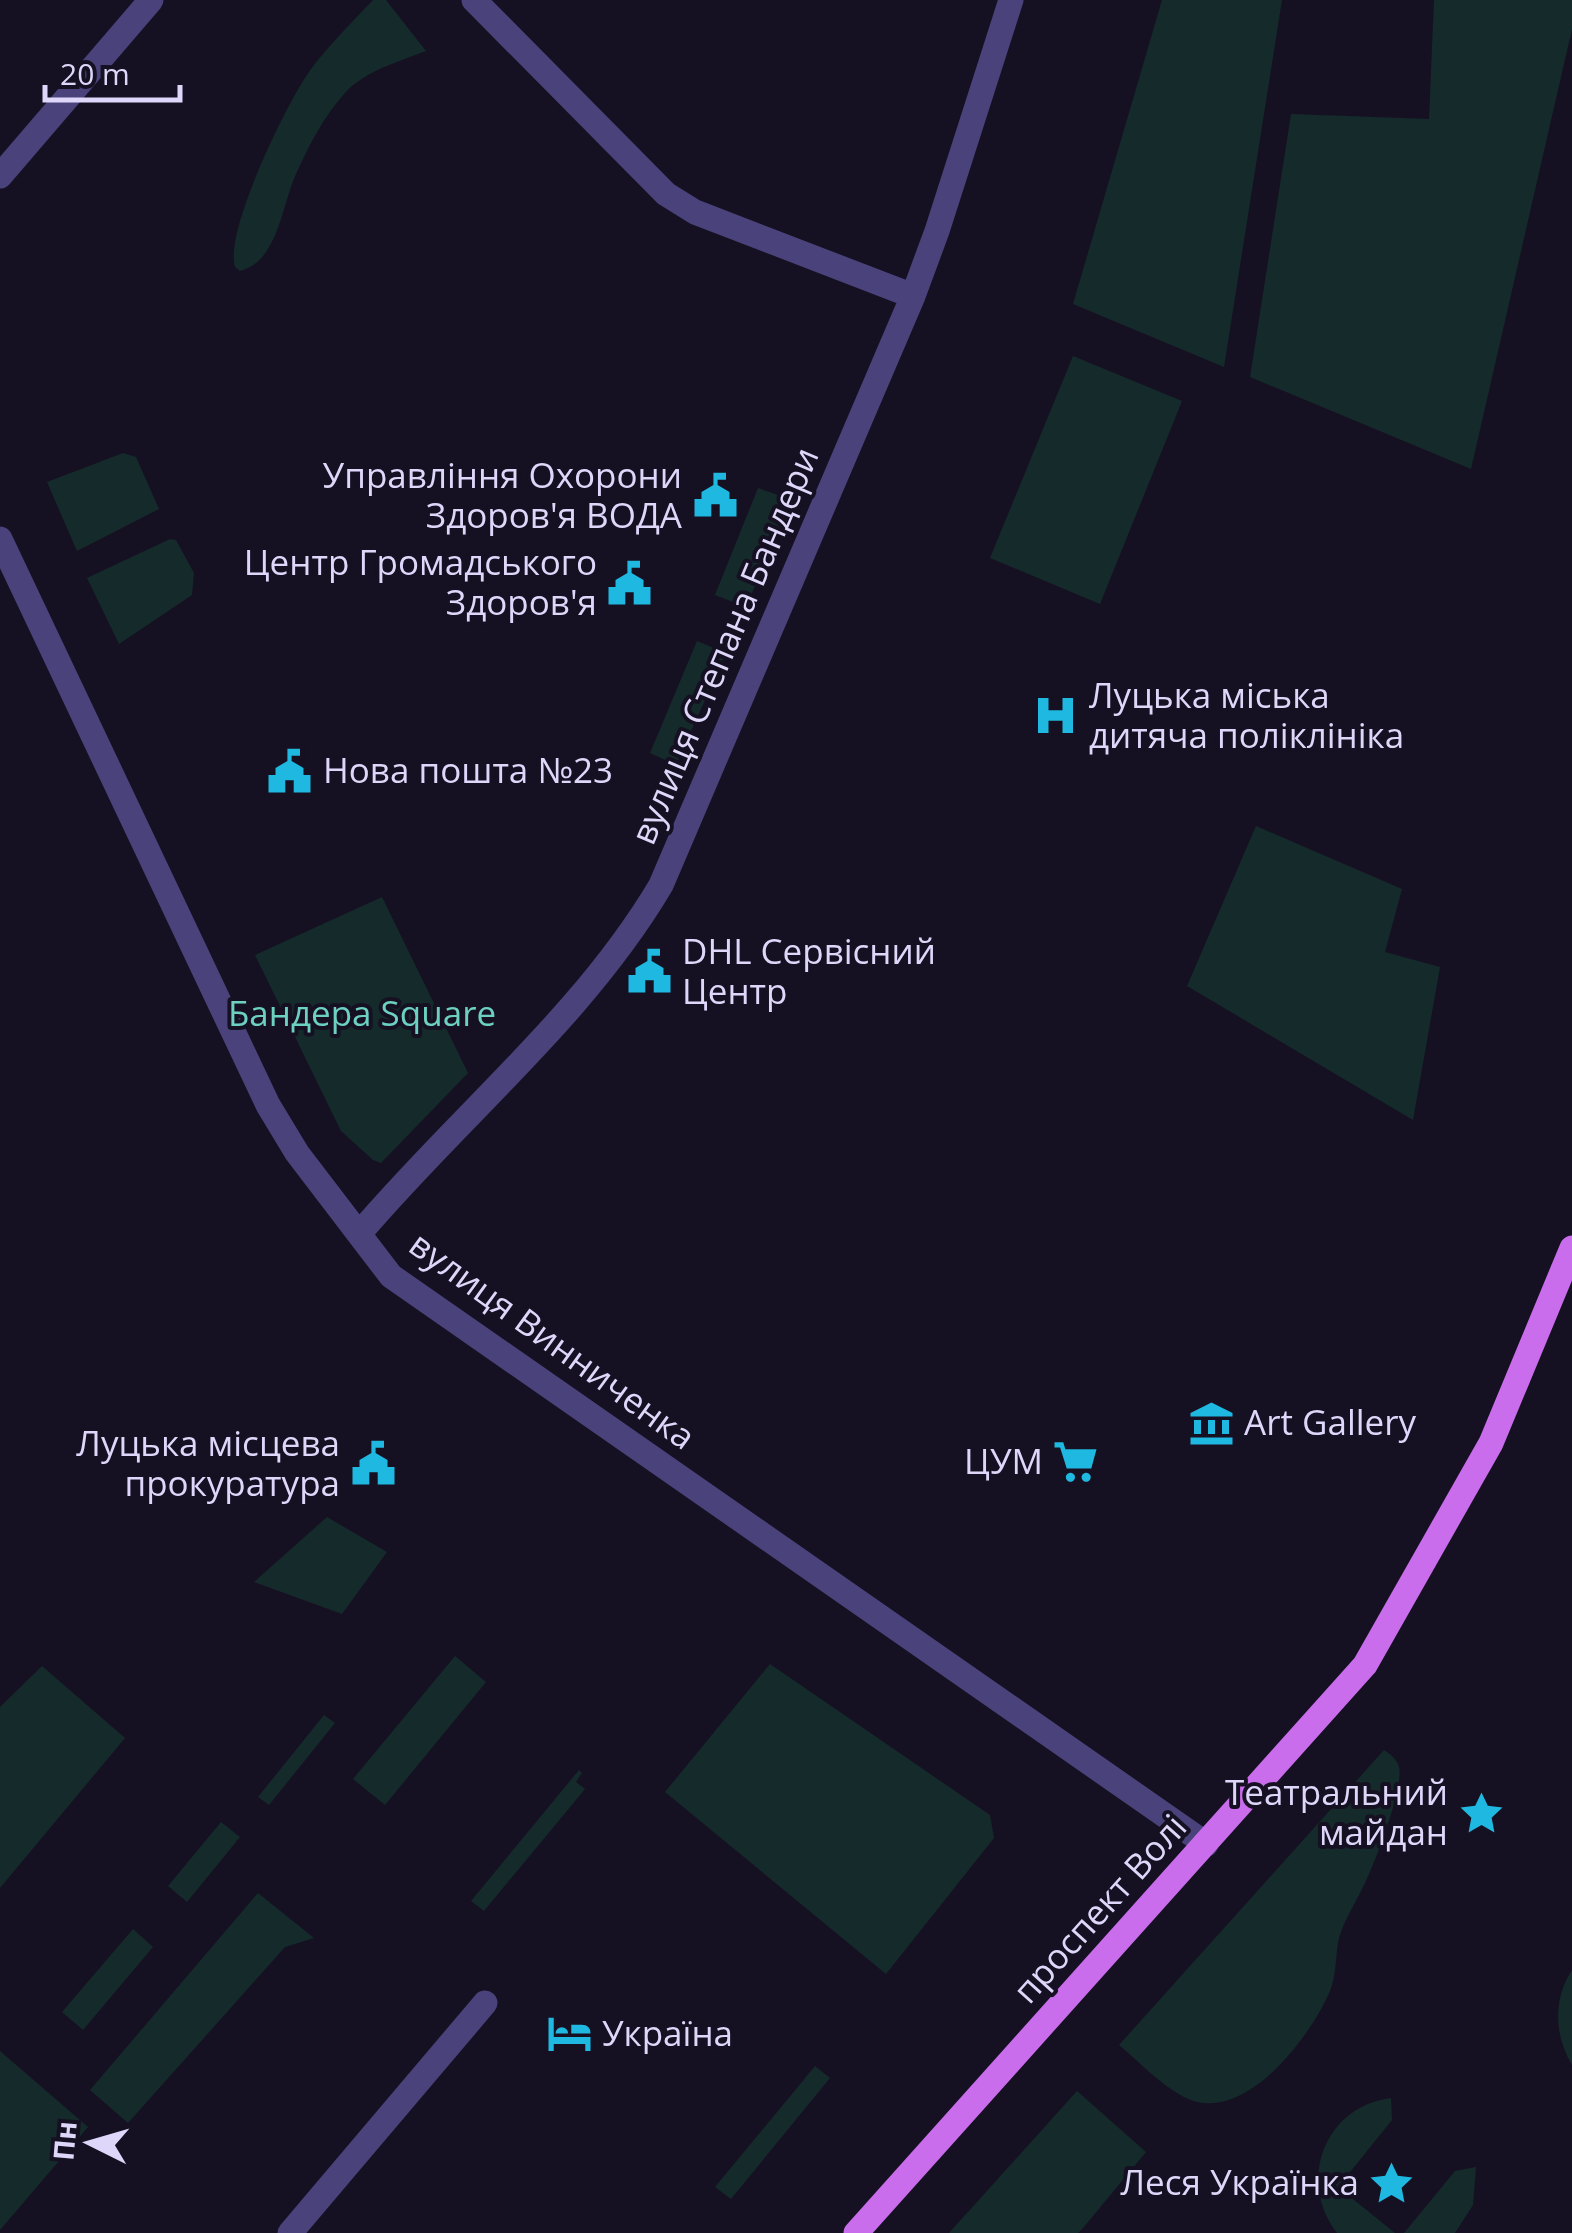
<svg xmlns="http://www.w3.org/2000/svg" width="1572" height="2233" viewBox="0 0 1572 2233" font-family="'Open Sans',sans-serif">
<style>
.green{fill:#152a2b}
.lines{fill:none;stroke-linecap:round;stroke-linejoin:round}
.minor{stroke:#4a427b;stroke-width:25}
.major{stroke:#c96dec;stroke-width:25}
.labels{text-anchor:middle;stroke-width:8;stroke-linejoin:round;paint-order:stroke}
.poi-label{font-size:35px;fill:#dfd7fa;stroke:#161122;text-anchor:end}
.street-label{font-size:35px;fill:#dfd7fa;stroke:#161122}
.park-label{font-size:35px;fill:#6dd1c2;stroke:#161122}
</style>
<rect width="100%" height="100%" fill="#161122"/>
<path class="green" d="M 373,0 L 386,0 L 426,51 C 398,62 364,71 344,94 C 324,116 308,147 296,174 C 282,204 278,262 240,271 L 235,267 C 224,231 288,100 311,69 C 330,44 352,22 373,0 Z
M 1162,0 L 1282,0 L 1224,367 L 1073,304 Z
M 1434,0 L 1572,0 L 1572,29 L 1471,469 L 1250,377 L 1291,114 L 1429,119 Z
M 1073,356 L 1182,401 L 1100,604 L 990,558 Z
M 123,453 L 136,457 L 159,509 L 77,551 L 47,482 Z
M 758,488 L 792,500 L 746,607 L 715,595 Z
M 170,539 L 176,540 L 194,573 L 192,595 L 119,644 L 87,578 Z
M 697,641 L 726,653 L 676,765 L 650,753 Z
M 1256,826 L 1402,889 L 1385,952 L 1440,967 L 1413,1120 L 1187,986 Z
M 382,897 L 468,1073 L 381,1163 L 373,1160 L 341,1131 L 255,955 Z
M 327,1517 L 387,1552 L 342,1614 L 254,1582 Z
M 455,1656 L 486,1682 L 385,1805 L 353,1779 Z
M 770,1664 L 990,1815 L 994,1838 L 886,1974 L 665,1792 Z
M 42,1666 L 125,1738 L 0,1888 L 0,1707 Z
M 324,1715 L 335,1723 L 269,1805 L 258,1797 Z
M 1384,1750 C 1390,1754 1397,1759 1399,1767 C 1404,1787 1375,1863 1365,1883 C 1357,1900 1344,1920 1339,1938 C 1335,1956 1337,1974 1330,1991 C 1311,2036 1243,2128 1184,2097 C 1161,2085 1139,2062 1119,2045 Z
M 579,1770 L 582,1773 L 576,1782 L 585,1789 L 484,1911 L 471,1901 Z
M 221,1822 L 240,1837 L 187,1902 L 168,1886 Z
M 258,1893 L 314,1938 L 285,1947 L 128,2123 L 90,2090 Z
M 133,1929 L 153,1947 L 83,2030 L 62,2012 Z
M 1572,1970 L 1572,2065 C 1554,2035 1553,1999 1572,1970 Z
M 0,2051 L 88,2127 L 0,2230 Z
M 815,2066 L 830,2078 L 731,2199 L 715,2187 Z
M 1077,2091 L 1146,2152 L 1083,2228 L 1078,2233 L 949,2233 Z
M 1391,2098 L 1392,2120 L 1338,2187 L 1395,2233 L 1337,2233 C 1297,2182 1324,2106 1391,2098 Z
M 1476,2167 L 1473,2205 L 1455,2233 L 1404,2233 L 1455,2171 Z"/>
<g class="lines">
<path class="minor" d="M 474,0 L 666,194 L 695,212 L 913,296
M 0,176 L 151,0
M 0,539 L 268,1105 L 297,1153 L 391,1276 L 1206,1844
M 359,1234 C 458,1117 583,1017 661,885 L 913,296 L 937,231 L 1011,0
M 290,2233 L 485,2003"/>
<path class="major" d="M 856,2233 L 1365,1665 L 1491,1443 L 1572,1248"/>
</g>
<defs>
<symbol id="civic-bare" viewBox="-9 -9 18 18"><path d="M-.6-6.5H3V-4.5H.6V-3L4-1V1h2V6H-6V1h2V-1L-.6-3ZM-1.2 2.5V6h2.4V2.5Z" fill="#1eb8e0" stroke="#161122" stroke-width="2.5" paint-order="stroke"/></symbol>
<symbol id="hospital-bare" viewBox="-9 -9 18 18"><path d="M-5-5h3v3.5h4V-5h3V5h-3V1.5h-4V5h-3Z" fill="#1eb8e0" stroke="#161122" stroke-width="2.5" paint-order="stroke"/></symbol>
<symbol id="museum-bare" viewBox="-9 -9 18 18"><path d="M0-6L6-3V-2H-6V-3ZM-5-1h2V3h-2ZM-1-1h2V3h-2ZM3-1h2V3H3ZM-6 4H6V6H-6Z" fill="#1eb8e0" stroke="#161122" stroke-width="2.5" paint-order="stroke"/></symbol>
<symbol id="supermarket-bare" viewBox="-9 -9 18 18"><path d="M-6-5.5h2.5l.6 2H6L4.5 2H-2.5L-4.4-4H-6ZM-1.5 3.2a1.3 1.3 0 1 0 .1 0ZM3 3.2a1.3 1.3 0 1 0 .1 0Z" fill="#1eb8e0" stroke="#161122" stroke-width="2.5" paint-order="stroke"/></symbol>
<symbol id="sight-bare" viewBox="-9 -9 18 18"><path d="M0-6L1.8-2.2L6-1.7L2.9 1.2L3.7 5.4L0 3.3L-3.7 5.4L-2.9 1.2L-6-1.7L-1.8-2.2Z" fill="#1eb8e0" stroke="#161122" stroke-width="2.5" paint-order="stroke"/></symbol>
<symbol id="hotel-bare" viewBox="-9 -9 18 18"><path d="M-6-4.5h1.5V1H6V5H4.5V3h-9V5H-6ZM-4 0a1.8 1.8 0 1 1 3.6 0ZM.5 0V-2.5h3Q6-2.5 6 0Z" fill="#1eb8e0" stroke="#161122" stroke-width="2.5" paint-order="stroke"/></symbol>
</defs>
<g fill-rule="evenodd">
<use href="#civic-bare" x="684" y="464" width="63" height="63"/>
<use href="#civic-bare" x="598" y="552" width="63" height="63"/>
<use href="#hospital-bare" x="1024" y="684" width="63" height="63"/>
<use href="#civic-bare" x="258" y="740" width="63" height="63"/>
<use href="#civic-bare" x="618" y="940" width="63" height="63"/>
<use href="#museum-bare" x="1180" y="1392" width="63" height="63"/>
<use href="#supermarket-bare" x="1044" y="1430" width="63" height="63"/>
<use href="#civic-bare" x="342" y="1432" width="63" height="63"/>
<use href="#sight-bare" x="1450" y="1782" width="63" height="63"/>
<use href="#hotel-bare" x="538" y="2002" width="63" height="63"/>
<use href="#sight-bare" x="1360" y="2152" width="63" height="63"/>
</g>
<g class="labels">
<g class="poi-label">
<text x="682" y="488">Управління Охорони<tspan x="682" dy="40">Здоров'я ВОДА</tspan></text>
<text x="597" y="575">Центр Громадського<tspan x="597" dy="40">Здоров'я</tspan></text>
<text x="1089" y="708" text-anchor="start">Луцька міська<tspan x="1089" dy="40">дитяча поліклініка</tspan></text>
<text x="323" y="783" text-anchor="start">Нова пошта №23</text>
<text x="682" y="964" text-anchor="start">DHL Сервісний<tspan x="682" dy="40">Центр</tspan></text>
<text x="1244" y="1435" text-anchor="start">Art Gallery</text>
<text x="340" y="1456">Луцька місцева<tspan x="340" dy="40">прокуратура</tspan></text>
<text x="1043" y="1474">ЦУМ</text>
<text x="1448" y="1805">Театральний<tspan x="1448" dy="40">майдан</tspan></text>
<text x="602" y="2046" text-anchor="start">Україна</text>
<text x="1359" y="2195">Леся Українка</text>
</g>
<g class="street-label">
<text transform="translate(725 646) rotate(-67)" y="12">вулиця Степана Бандери</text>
<text transform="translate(552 1341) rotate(36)" y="12">вулиця Винниченка</text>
<text transform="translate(1100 1909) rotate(-48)" y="12">проспект Волі</text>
</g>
<g class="park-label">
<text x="362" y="1026">Бандера Square</text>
</g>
</g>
<g transform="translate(90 2143) rotate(275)" stroke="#161122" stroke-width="8" paint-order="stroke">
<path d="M0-8L18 38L0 25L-18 38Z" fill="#dfd7fa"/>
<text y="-15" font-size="28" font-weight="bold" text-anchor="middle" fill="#dfd7fa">Пн</text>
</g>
<path d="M45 85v15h135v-15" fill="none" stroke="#dfd7fa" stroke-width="5"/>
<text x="60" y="85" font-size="30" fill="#dfd7fa" stroke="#161122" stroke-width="8" paint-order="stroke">20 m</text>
</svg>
